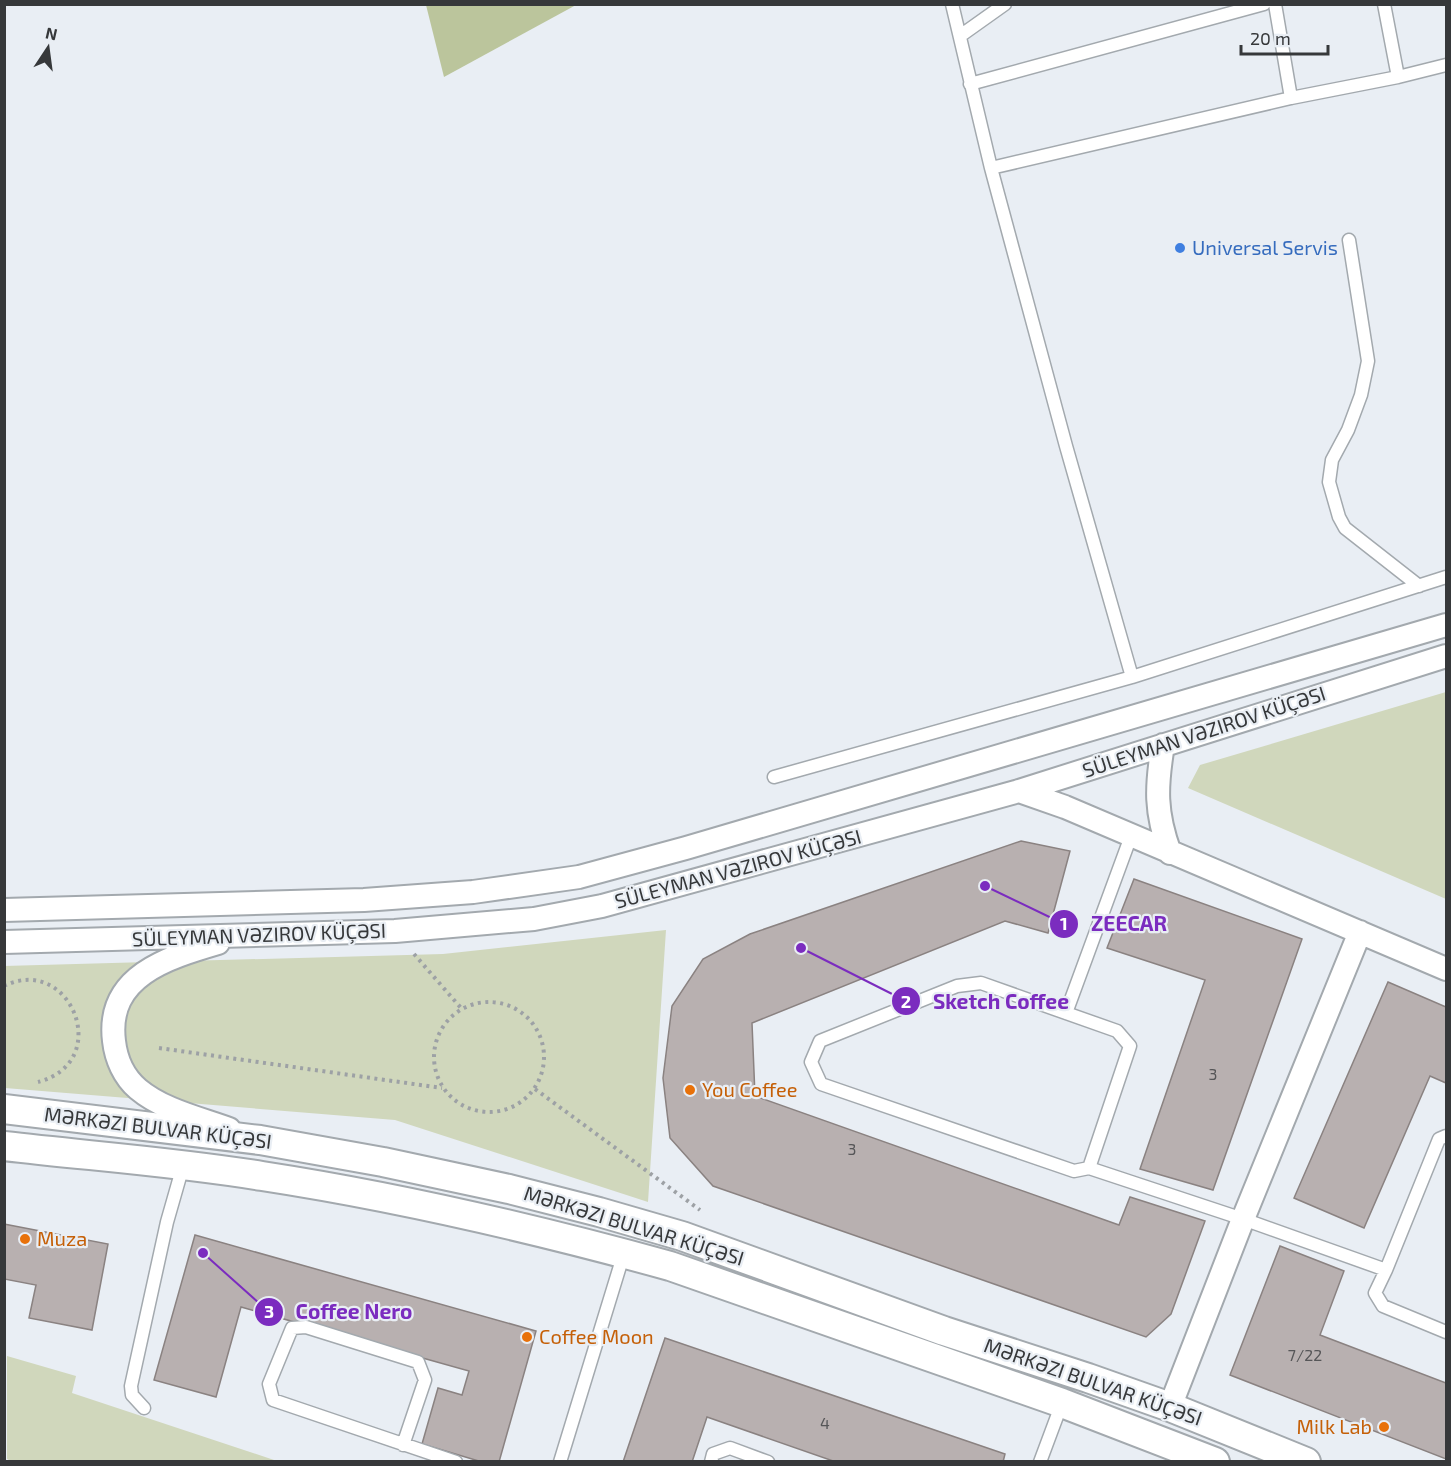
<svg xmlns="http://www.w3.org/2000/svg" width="1451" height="1466" viewBox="0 0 1451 1466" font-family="'Exo 2',sans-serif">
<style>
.green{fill:#d0d7bc}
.forest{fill:#bbc59c}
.building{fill:#b8b0b0;stroke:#8a8281;stroke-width:1.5}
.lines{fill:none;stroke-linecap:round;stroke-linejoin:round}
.service-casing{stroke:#a3a9ae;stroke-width:15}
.minor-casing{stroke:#a3a9ae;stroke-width:26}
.tertiary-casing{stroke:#a3a9ae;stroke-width:32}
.path{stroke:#9da1a5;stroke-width:4;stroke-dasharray:3 4.5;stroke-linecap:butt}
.service{stroke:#fff;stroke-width:12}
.minor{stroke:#fff;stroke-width:22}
.tertiary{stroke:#fff;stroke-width:28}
.shop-dot{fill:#3f7fe0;stroke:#e9eef4;stroke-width:2}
.food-dot{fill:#e8710a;stroke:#e9eef4;stroke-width:2}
.labels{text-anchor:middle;stroke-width:4.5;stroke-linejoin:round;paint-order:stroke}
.number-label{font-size:16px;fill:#565658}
.shop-label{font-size:20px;fill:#366cbe;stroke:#e9eef4;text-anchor:start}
.street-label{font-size:20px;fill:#36383a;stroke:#e9eef4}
.food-label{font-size:20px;fill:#c56008;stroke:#e9eef4;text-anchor:start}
.leader{fill:none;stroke:#7b2cbf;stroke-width:2}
.callout-dot{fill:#7b2cbf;stroke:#e9eef4;stroke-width:2}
.mark-label{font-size:18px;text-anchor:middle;font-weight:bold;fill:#fff}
.callout-label{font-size:21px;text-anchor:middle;font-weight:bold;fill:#7b2cbf;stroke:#e9eef4;stroke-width:4.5;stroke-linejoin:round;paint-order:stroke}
</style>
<rect width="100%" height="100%" fill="#e9eef4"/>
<path class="green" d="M 1446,692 L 1446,899 L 1188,788 L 1200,765 Z
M 666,930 L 648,1202 L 395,1120 L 5,1088 L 4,966 L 443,954 Z
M 7,1356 L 76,1376 L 72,1393 L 277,1461 L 13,1462 L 7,1459 Z"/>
<path class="forest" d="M 426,5 L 426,4 L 576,5 L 444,77 Z"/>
<path class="building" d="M 1021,841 L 1070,851 L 1048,933 L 1005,921 L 752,1023 L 755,1096 L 1119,1225 L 1130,1197 L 1205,1221 L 1171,1314 L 1146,1337 L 713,1186 L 670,1138 L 663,1078 L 672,1006 L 703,959 L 750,934 Z
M 1134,879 L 1302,939 L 1213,1190 L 1140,1169 L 1205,980 L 1107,948 Z
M 1388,982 L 1446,1007 L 1446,1083 L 1430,1076 L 1364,1228 L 1294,1198 Z
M 4,1224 L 108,1244 L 92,1330 L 29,1318 L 36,1285 L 4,1279 Z
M 195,1235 L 536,1331 L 499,1462 L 482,1462 L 422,1444 L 438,1388 L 462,1395 L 469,1371 L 241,1307 L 216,1397 L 154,1380 Z
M 1280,1246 L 1344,1271 L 1320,1335 L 1446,1383 L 1446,1459 L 1230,1375 Z
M 665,1338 L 1005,1454 L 1003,1462 L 836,1462 L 707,1417 L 692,1462 L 623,1462 Z"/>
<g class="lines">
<defs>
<path id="service" d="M 952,4 L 991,168
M 1275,4 L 1291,98
M 960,36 L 1005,4
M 1398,77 L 1446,65
M 970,84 L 1264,4
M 1349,240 L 1368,361 L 1361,395 L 1348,430 L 1332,460 L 1329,482 L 1339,517 L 1345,528 L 1419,586
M 1132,677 L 1066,446 L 991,168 L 1291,98 L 1398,77 L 1384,4
M 774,777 L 1132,677 L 1446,577
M 981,983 L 1117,1031 L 1130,1046 L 1089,1168 L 1074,1171 L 821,1084 L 811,1062 L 820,1041 L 957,986 Z
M 1066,1013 L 1131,836
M 1446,1136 L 1439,1139 L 1386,1270 L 1375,1293 L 1383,1306 L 1446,1332
M 1089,1168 L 1243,1219 L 1386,1270
M 144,1408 L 132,1395 L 131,1386 L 167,1222 L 183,1166
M 403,1445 L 425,1380 L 418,1362 L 306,1327 L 292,1328 L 269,1384 L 273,1400 L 456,1462
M 560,1462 L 624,1253
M 711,1462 L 713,1454 L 730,1448 L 768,1462
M 1040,1462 L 1062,1403"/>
<path id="minor" d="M 1163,745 C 1156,787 1155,812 1170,853
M 1019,791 L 1065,807 L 1446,969
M 4,910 L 364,900 L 473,892 L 579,877 L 686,848 L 1446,625
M 4,942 L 395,931 L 534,919 L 602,906 L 1019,791 L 1446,656
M 218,943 C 167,958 106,976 114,1041 C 116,1059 124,1077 138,1089 C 163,1110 199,1118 229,1129
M 1170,1407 L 1243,1219 L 1360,932"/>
<path id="tertiary" d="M 4,1109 L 260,1140 L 383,1162 L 509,1189 L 599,1212 L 682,1236 L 944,1331 L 1088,1378 L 1170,1407 L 1306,1462
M 4,1146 C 90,1156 177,1162 262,1176 C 399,1197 536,1229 670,1266 L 1062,1403 L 1215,1462"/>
</defs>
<use href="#service" class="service-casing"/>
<use href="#minor" class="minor-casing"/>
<use href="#tertiary" class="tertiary-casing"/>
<path class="path" d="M 414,954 L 461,1008
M 4,986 C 70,953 115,1062 38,1082
M434 1057a55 55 0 1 1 110 0a55 55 0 1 1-110 0Z
M 159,1048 L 442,1088
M 535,1089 L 700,1210"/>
<use href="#service" class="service"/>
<use href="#minor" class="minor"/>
<use href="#tertiary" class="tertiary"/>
</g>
<circle class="shop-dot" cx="1180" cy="248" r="6"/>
<g class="food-dot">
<circle cx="690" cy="1090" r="6"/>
<circle cx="25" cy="1239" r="6"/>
<circle cx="527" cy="1337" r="6"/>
<circle cx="1384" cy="1427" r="6"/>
</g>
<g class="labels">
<g class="number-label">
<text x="1213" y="1080">3</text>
<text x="852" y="1155">3</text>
<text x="1305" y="1361">7/22</text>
<text x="825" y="1429">4</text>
</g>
<g class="shop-label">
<text x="1192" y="255">Universal Servis</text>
</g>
<g class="street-label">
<text transform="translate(1204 732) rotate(-18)" y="7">SÜLEYMAN VƏZIROV KÜÇƏSI</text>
<text transform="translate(738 869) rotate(-15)" y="7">SÜLEYMAN VƏZIROV KÜÇƏSI</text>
<text transform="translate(259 935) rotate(-2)" y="7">SÜLEYMAN VƏZIROV KÜÇƏSI</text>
<text transform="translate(158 1128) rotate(7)" y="7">MƏRKƏZI BULVAR KÜÇƏSI</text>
<text transform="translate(634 1226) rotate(17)" y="7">MƏRKƏZI BULVAR KÜÇƏSI</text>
<text transform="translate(1093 1382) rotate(19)" y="7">MƏRKƏZI BULVAR KÜÇƏSI</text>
</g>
<g class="food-label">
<text x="702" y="1097">You Coffee</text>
<text x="37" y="1246">Muza</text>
<text x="539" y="1344">Coffee Moon</text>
<text x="1372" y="1434" text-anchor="end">Milk Lab</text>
</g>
</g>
<path class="leader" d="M985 886L1064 924M801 948L906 1001M203 1253L269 1312"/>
<g class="callout-dot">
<circle cx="985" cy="886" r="6"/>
<circle cx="801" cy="948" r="6"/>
<circle cx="203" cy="1253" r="6"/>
<circle cx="1064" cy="924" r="15"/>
<circle cx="906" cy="1001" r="15"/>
<circle cx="269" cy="1312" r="15"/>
</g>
<g class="mark-label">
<text x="1064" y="930">1</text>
<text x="906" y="1008">2</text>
<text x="269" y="1318">3</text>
</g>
<g class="callout-label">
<text x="1129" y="931">ZEECAR</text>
<text x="1001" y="1009">Sketch Coffee</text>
<text x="354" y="1319">Coffee Nero</text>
</g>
<rect width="1451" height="1466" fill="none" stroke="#36383a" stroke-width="12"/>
<g transform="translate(48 48) rotate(13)" stroke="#e9eef4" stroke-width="4.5" paint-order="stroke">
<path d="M0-4.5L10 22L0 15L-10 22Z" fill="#36383a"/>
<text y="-9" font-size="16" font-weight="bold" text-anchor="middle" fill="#36383a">N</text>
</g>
<path d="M1241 45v9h87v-9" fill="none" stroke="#36383a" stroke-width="3"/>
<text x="1250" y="45" font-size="18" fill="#36383a" stroke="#e9eef4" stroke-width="4.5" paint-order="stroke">20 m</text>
</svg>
